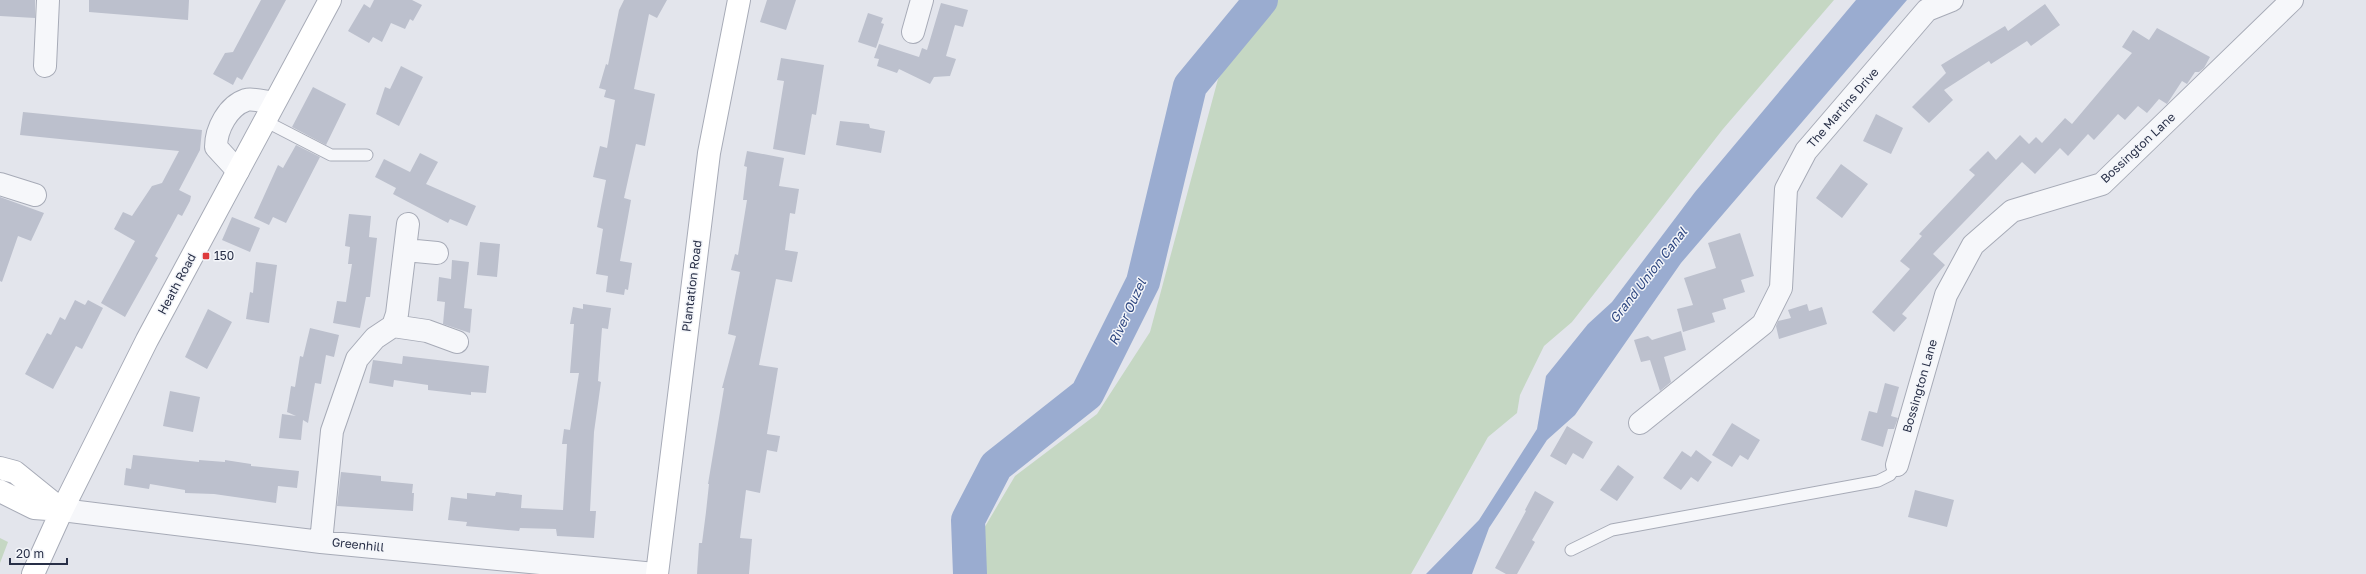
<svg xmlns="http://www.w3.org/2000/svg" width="2366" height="574" viewBox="0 0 2366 574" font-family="'Golos Text',sans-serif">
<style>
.green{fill:#c5d7c3}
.water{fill:#9aacd0}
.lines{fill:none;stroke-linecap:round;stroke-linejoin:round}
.river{stroke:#9aacd0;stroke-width:34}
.building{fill:#bcc0cd}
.lane-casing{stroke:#a7abb7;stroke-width:13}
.street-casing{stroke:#a7abb7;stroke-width:24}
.secondary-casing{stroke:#a7abb7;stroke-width:24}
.lane{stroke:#f6f7fa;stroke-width:11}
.street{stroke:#f6f7fa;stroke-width:22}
.secondary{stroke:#fff;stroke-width:22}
.poi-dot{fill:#de3b3d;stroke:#f3f5f9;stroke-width:1.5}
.labels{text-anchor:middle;stroke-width:3;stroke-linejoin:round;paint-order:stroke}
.street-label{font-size:12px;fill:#282f47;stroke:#f3f5f9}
.poi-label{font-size:12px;fill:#282f47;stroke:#f3f5f9;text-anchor:start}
.water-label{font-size:13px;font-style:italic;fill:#2d4680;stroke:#f3f5f9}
</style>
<rect width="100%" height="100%" fill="#e3e5ec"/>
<path class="green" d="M 1274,0 L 1834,0 L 1723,129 L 1572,322 L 1544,346 L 1520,395 L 1517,413 L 1488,437 L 1411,574 L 986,574 L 983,530 L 1015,476 L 1097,414 L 1150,332 L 1218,79 Z
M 0,538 L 8,542 L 0,563 Z"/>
<path class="water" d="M 1856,0 L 1907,0 L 1681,263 L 1575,415 L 1547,440 L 1489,528 L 1472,574 L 1426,574 L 1479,520 L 1537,429 L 1546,376 L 1588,324 L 1612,302 L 1695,192 Z"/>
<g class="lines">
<path class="river" d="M 970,574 L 968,520 L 996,466 L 1087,394 L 1143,282 L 1190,86 L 1261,0"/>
</g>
<path class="building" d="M 0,0 L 35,0 L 35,18 L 0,16 Z
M 89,0 L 189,0 L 188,20 L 89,12 Z
M 261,0 L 286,0 L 242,80 L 237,77 L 233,85 L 213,74 L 225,53 L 233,52 Z
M 374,0 L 412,0 L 422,5 L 413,21 L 410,19 L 405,29 L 391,23 L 382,42 L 373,37 L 369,43 L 348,31 L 364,4 L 370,8 Z
M 624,0 L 667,0 L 657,18 L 649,14 L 634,89 L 655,94 L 645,146 L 636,144 L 624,198 L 631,200 L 620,261 L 632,263 L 628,290 L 625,289 L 624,295 L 606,292 L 608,276 L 596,274 L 603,229 L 597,227 L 606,180 L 593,177 L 600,146 L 607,148 L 615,100 L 604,97 L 606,90 L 599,88 L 606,64 L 608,65 L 619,10 Z
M 767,0 L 796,0 L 786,30 L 760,22 Z
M 941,3 L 968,10 L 963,27 L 955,25 L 946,56 L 956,59 L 950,76 L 934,77 L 930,84 L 899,69 L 897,73 L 877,66 L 879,59 L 874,58 L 879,44 L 919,57 L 922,48 L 927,50 Z
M 2045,4 L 2060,25 L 2031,46 L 2027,41 L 1991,64 L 1989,61 L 1944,90 L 1953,100 L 1929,123 L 1912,107 L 1946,73 L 1941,65 L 2005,26 L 2008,31 Z
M 868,13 L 883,18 L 881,23 L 884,24 L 876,48 L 858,42 Z
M 2157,28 L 2210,57 L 2204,68 L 2199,72 L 2195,72 L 2187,84 L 2182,81 L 2167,104 L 2159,99 L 2147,113 L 2138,106 L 2125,120 L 2118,114 L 2094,140 L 2088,134 L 2068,156 L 2060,148 L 2035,174 L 2022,162 L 1933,254 L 1945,265 L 1902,314 L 1907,318 L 1894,332 L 1872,312 L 1910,269 L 1900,261 L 1922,236 L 1919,234 L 1975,175 L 1969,170 L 1988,151 L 1996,160 L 2020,135 L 2029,144 L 2036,137 L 2042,143 L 2065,118 L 2072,124 L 2132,53 L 2122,47 L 2133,30 L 2149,40 Z
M 781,58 L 824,65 L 816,115 L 812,114 L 805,155 L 773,149 L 784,81 L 777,80 Z
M 401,66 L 423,77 L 399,126 L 376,114 L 385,87 L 390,89 Z
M 313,87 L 346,104 L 326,145 L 292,127 Z
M 23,112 L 202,130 L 200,150 L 179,190 L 191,196 L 190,201 L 182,216 L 178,214 L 171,227 L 155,256 L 158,258 L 125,317 L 101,303 L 135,241 L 114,229 L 123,212 L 132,216 L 152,186 L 162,183 L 179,151 L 20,135 Z
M 1876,114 L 1903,128 L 1891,154 L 1863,141 Z
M 840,121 L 869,124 L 870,128 L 885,131 L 881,153 L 836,145 Z
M 296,145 L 320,157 L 286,223 L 273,217 L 269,225 L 254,218 L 278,165 L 283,168 Z
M 747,151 L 784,158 L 779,186 L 799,189 L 795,214 L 790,213 L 785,250 L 798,252 L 792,282 L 776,279 L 759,365 L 778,368 L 767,434 L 780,436 L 777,452 L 767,450 L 760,493 L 746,490 L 740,538 L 752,539 L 749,574 L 697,574 L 699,543 L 702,543 L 706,512 L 709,484 L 708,484 L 724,388 L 722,388 L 736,336 L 728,334 L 740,272 L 731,270 L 735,254 L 738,255 L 747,200 L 743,200 L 747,167 L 744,166 Z
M 420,153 L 438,162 L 426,184 L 476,206 L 467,226 L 450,219 L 448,223 L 393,194 L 396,188 L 375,177 L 384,159 L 410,172 Z
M 1841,164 L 1868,184 L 1842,218 L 1816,198 Z
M 0,197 L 44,213 L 31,241 L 18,236 L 2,282 L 0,281 Z
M 349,214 L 371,216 L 369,237 L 377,238 L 370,297 L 366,297 L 360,328 L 333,323 L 337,301 L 346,302 L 352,264 L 348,264 L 350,247 L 345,246 Z
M 232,217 L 260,228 L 250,252 L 222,240 Z
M 1740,233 L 1754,276 L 1741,280 L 1745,292 L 1723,299 L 1726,309 L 1712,313 L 1715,322 L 1683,332 L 1677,309 L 1693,305 L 1684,278 L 1716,268 L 1708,243 Z
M 480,242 L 500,244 L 497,277 L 477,275 Z
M 452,260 L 469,262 L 464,308 L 472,309 L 470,333 L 443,324 L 445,302 L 437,301 L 439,277 L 451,279 Z
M 256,262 L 277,265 L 269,323 L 246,319 L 250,292 L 253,293 Z
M 75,300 L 85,305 L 88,300 L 103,308 L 82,349 L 76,346 L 53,389 L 25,374 L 47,333 L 51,335 L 60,317 L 65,320 Z
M 583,304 L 611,308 L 608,329 L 602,328 L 598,381 L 601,382 L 594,432 L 590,511 L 596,511 L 594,538 L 557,536 L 556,529 L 520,528 L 519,531 L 466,526 L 467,522 L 448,520 L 451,497 L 467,499 L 467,493 L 495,496 L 496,492 L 522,495 L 521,508 L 563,510 L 567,444 L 562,444 L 564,429 L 570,430 L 579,373 L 570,373 L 574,324 L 570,324 L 573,307 L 583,309 Z
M 1807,304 L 1809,311 L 1822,307 L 1827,324 L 1779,339 L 1776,326 L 1778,321 L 1791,318 L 1788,310 Z
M 208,309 L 232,322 L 207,369 L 185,357 Z
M 310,328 L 339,335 L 334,357 L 326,355 L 321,384 L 315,383 L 308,423 L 303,420 L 301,440 L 279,438 L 282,414 L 296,416 L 287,412 L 291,386 L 295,387 L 300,356 L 303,357 Z
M 1681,331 L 1686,350 L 1664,357 L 1671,382 L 1660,391 L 1650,360 L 1641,362 L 1634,340 L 1648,336 L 1652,340 Z
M 403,356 L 489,366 L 486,393 L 471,392 L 471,395 L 428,390 L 428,385 L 394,380 L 393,387 L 369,383 L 373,360 L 402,364 Z
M 1885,383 L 1899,387 L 1891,416 L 1898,418 L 1894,429 L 1888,429 L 1883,447 L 1861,440 L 1869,411 L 1877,413 Z
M 170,391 L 200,397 L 193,432 L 163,426 Z
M 1732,423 L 1760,440 L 1748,460 L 1740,455 L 1732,467 L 1712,455 Z
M 1567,426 L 1593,442 L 1583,459 L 1573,453 L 1566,465 L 1550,456 Z
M 1696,450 L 1712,462 L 1698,482 L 1691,477 L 1681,490 L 1663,478 L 1682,451 L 1691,457 Z
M 133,455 L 199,462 L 199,460 L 225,462 L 225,460 L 251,464 L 251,466 L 299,471 L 297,488 L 278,486 L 276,503 L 214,494 L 185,493 L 185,490 L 150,484 L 149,489 L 124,485 L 126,468 L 131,469 Z
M 1618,465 L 1634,477 L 1617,501 L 1600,490 Z
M 341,472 L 381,476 L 381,481 L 413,484 L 412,493 L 414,493 L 413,511 L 337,506 Z
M 1915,490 L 1954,500 L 1947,527 L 1908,517 Z
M 1535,491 L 1554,502 L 1532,540 L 1535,542 L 1517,574 L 1506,574 L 1495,568 L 1526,511 L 1525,510 Z"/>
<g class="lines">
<defs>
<path id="lane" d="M 265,121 L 331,155 L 367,155
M 1571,550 L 1612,530 L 1878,481 L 1890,475 L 1897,465"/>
<path id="street" d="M 913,32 L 922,0
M 45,66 L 48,0
M 238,171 L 216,147 C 216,129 228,106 246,100 C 253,98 266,102 274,103
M 0,184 L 35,195
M 405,250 L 437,253
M 393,326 L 427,331 L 457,342
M 1640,423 L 1763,324 L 1781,288 L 1786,189 L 1806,151 L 1927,10 L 1952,0
M 1897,465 L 1946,295 L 1973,245 L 2012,211 L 2102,184 L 2292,0
M 62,510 L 321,542 L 655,574
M 321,542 L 332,431 L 357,359 L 375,338 L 393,326 L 397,314 L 408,224"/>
<path id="secondary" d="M 0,468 L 15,472 L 62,510
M 0,491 L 34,508 L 62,510
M 33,574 L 62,510 L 147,340 L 330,0
M 657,574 L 709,153 L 739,0"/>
</defs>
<use href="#lane" class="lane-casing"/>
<use href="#street" class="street-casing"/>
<use href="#secondary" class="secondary-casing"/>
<use href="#lane" class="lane"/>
<use href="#street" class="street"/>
<use href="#secondary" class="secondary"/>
</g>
<rect class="poi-dot" x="202" y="252" width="8" height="8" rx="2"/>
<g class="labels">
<g class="street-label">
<text transform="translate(1843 108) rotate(-49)" y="4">The Martins Drive</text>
<text transform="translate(2138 148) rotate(-43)" y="4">Bossington Lane</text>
<text transform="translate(177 284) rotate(-62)" y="4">Heath Road</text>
<text transform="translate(692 286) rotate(-83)" y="4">Plantation Road</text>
<text transform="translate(1920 386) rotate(-74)" y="4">Bossington Lane</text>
<text transform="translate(358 545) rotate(6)" y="4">Greenhill</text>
</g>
<g class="poi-label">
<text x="214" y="260">150</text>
</g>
<g class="water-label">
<text transform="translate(1648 275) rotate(-52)" y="5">Grand Union Canal</text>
<text transform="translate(1127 312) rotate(-65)" y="5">River Ouzel</text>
</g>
</g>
<path d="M10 558v6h57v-6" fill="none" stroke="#282f47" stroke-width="2"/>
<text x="16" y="558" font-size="12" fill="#282f47" stroke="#f3f5f9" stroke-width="3" paint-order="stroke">20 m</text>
</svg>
